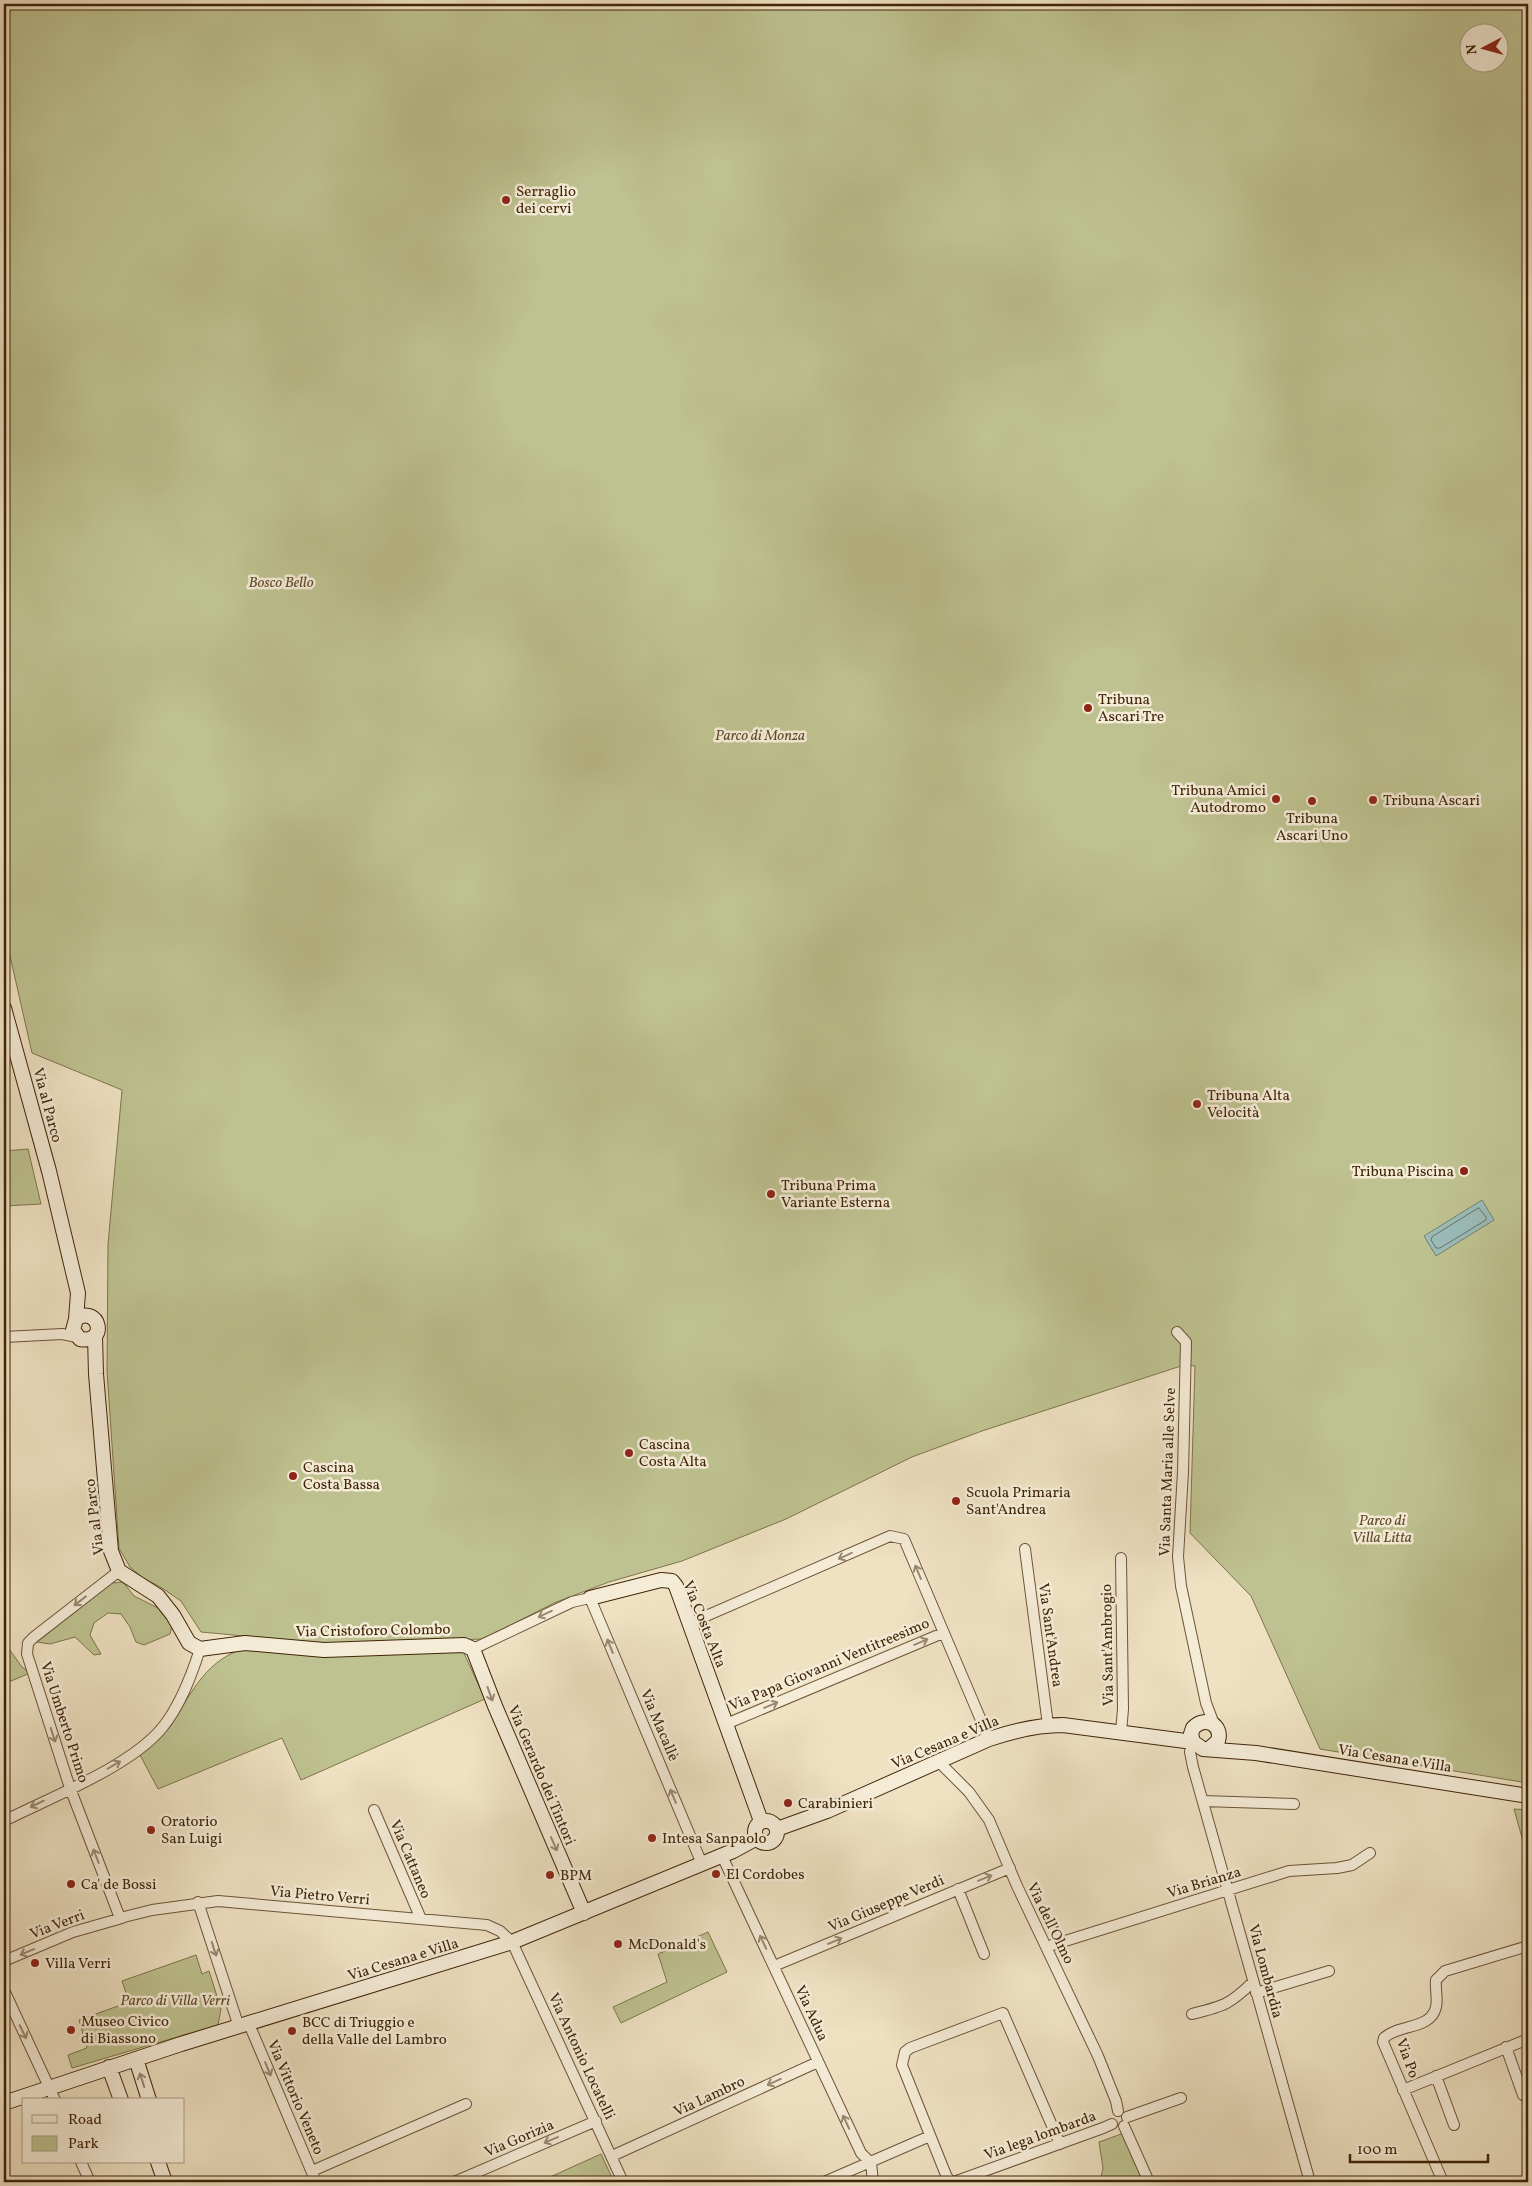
<svg xmlns="http://www.w3.org/2000/svg" width="1532" height="2186" viewBox="0 0 1532 2186" font-family="Vollkorn,serif">
<style>
.green{fill:#bec290;stroke:#7f744c;fill-rule:evenodd}
.water{fill:#9bbdba;stroke:#778073}
.lines{fill:none;stroke-linecap:round;stroke-linejoin:round}
.shore{stroke:#6e7161;stroke-width:1}
.street-casing{stroke:#6c5437;stroke-width:12}
.secondary-casing{stroke:#402508;stroke-width:16}
.street{stroke:#f5ecd8;stroke-width:10}
.secondary{stroke:#f5ecd8;stroke-width:14}
.oneway{stroke:#9a8870}
.poi-dot{fill:#8f2418;stroke:#f5ecd8;stroke-width:2}
.labels{text-anchor:middle;stroke-width:5;stroke-linejoin:round;paint-order:stroke}
.poi-label{font-size:15px;fill:#402508;stroke:#f5ecd8;text-anchor:start}
.park-label{font-size:15px;font-style:italic;fill:#604c2a;stroke:#f5ecd8}
.street-label{font-size:15px;fill:#402508;stroke:#f5ecd8}
</style>
<rect width="100%" height="100%" fill="#efe2c3"/>
<filter id="stains"><feTurbulence type="fractalNoise" baseFrequency=".004" numOctaves="4"/><feColorMatrix values="0 0 0 0 .2 0 0 0 0 .09 0 0 0 0 .02 0 0 0 .5 -.17"/></filter>
<radialGradient id="worn" r=".72"><stop offset=".6" stop-color="#630" stop-opacity="0"/><stop offset="1" stop-color="#630" stop-opacity=".3"/></radialGradient>
<path class="green" d="M 4,4 L 1528,4 L 1528,1783 L 1320,1749 L 1251,1596 L 1190,1533 L 1195,1366 L 1184,1365 L 982,1431 L 912,1457 L 786,1519 L 682,1561 L 609,1582 L 554,1603 L 483,1639 L 330,1644 L 201,1632 L 181,1601 L 162,1588 L 143,1578 L 130,1567 L 119,1548 L 107,1371 L 108,1244 L 122,1090 L 32,1053 L 4,929 ZM 1470,32 L 1500,32 L 1500,62 L 1470,62 Z
M 28,1149 L 41,1204 L 4,1206 L 4,1151 Z
M 123,1582 L 134,1596 L 158,1608 L 172,1626 L 170,1634 L 144,1645 L 136,1642 L 130,1627 L 121,1614 L 108,1613 L 94,1623 L 90,1635 L 101,1654 L 94,1655 L 75,1637 L 50,1644 L 37,1642 L 112,1583 Z
M 4,1642 L 22,1667 L 30,1673 L 4,1684 Z
M 243,1649 L 463,1651 L 485,1699 L 301,1780 L 282,1738 L 158,1789 L 140,1755 C 148,1747 158,1740 165,1731 C 190,1700 201,1662 243,1649 Z
M 1514,1809 L 1528,1810 L 1528,1859 Z
M 708,1932 L 727,1972 L 621,2023 L 613,2007 L 667,1982 L 658,1954 Z
M 196,1955 L 202,1974 L 209,1971 L 221,2009 L 218,2025 L 72,2068 L 68,2055 L 87,2048 L 79,2020 L 129,2002 L 122,1981 Z
M 1124,2133 L 1143,2182 L 1100,2182 L 1103,2168 L 1099,2142 Z
M 601,2154 L 614,2182 L 539,2182 Z"/>
<path class="water" d="M 1482,1200 L 1494,1220 L 1436,1256 L 1424,1236 Z"/>
<g class="lines">
<path class="shore" d="M 1479,1208 L 1486,1217 L 1486,1220 L 1440,1248 L 1436,1248 L 1431,1240 L 1432,1237 Z"/>
<defs>
<path id="street" d="M 1177,1332 L 1186,1342 L 1183,1472 L 1178,1557 L 1181,1586 L 1206,1703 L 1214,1724
M 4,1337 L 62,1334 L 77,1337
M 1025,1549 L 1048,1725
M 1121,1558 L 1123,1709 L 1121,1732
M 119,1571 L 34,1637 L 28,1643 L 27,1654 L 70,1788 L 120,1918 L 152,1910 L 218,1901 L 487,1925 L 500,1931 L 512,1942 L 623,2182
M 690,1623 L 890,1536 L 904,1539 L 989,1739
M 473,1649 L 572,1602 L 590,1598 L 702,1864
M 726,1724 L 943,1633
M 1193,1742 L 1190,1752 L 1193,1767 L 1310,2182
M 938,1761 L 969,1792 L 989,1820 L 1017,1886 L 1098,2056 L 1116,2101 L 1118,2111
M 1203,1801 L 1294,1804
M 374,1810 L 421,1919
M 4,1821 C 49,1798 130,1767 162,1728 C 180,1706 191,1677 200,1649
M 722,1856 L 861,2153 L 871,2163 L 873,2182
M 958,1889 L 984,1954
M 198,1902 L 239,2027
M 1046,1947 L 1289,1871 L 1337,1868 L 1352,1865 L 1370,1853
M 4,1961 L 73,1932 L 122,1918
M 774,1966 L 1010,1868
M 4,1990 L 55,2100
M 1256,1993 L 1329,1971
M 1192,2014 C 1224,2006 1229,2005 1253,1982
M 249,2024 L 316,2182
M 1506,2047 L 1523,2095
M 1436,2076 L 1454,2125
M 1403,2090 L 1528,2039
M 1127,2117 L 1181,2098
M 1124,2126 L 1149,2182
M 1060,2144 L 1003,2013 L 910,2048 L 905,2052 L 902,2065 L 946,2175 L 949,2180 L 954,2182 L 1103,2128 L 1112,2124
M 612,2156 L 818,2062
M 81,2162 L 90,2182
M 312,2171 L 466,2104
M 403,2182 L 406,2182
M 454,2182 L 596,2121
M 824,2182 L 930,2136
M 1443,2182 L 1383,2042 L 1384,2038 C 1398,2024 1431,2030 1436,2007 C 1438,1999 1435,1989 1436,1980 L 1445,1971 L 1528,1946"/>
<path id="secondary" d="M 4,1008 L 49,1171 L 78,1293 L 76,1319 L 73,1330 L 80,1339 C 109,1344 99,1304 76,1319
M 95,1336 L 96,1374 L 111,1551 L 119,1571 L 158,1596 L 173,1615 L 189,1643 L 200,1649 L 245,1643 L 324,1650 L 464,1645 L 473,1649 L 495,1706 L 584,1913
M 590,1598 L 661,1580 L 672,1581 L 676,1586 L 761,1821
M 1210,1748 L 1218,1741 C 1223,1725 1205,1715 1193,1728 L 1191,1734 L 1193,1742 L 1203,1749 L 1256,1753 L 1528,1796
M755 1832a11 11 0 1 1 22 0a11 11 0 1 1-22 0Z
M 777,1829 L 827,1811 L 989,1739 C 1013,1731 1037,1725 1063,1725 L 1193,1742
M 136,2059 L 149,2100
M 109,2067 L 121,2100
M 4,2103 L 181,2044 L 512,1942 L 733,1851 L 757,1838
M 158,2162 L 165,2182"/>
</defs>
<use href="#street" class="street-casing"/>
<use href="#secondary" class="secondary-casing"/>
<use href="#street" class="street"/>
<use href="#secondary" class="secondary"/>
</g>
<defs><path id="oneway-shaft" d="M-6 0H5M1.5-3L5.5 0L1.5 3" fill="none" stroke-width="1.6" stroke-linecap="round" stroke-linejoin="round" transform="scale(1.25)"/></defs>
<g class="oneway">
<use href="#oneway-shaft" transform="translate(845 1556) rotate(156)"/>
<use href="#oneway-shaft" transform="translate(918 1572) rotate(-113)"/>
<use href="#oneway-shaft" transform="translate(80 1601) rotate(142)"/>
<use href="#oneway-shaft" transform="translate(545 1614) rotate(155)"/>
<use href="#oneway-shaft" transform="translate(921 1642) rotate(-23)"/>
<use href="#oneway-shaft" transform="translate(610 1646) rotate(-112)"/>
<use href="#oneway-shaft" transform="translate(490 1694) rotate(70)"/>
<use href="#oneway-shaft" transform="translate(771 1705) rotate(-23)"/>
<use href="#oneway-shaft" transform="translate(53 1735) rotate(72)"/>
<use href="#oneway-shaft" transform="translate(114 1765) rotate(-30)"/>
<use href="#oneway-shaft" transform="translate(673 1796) rotate(-113)"/>
<use href="#oneway-shaft" transform="translate(37 1804) rotate(154)"/>
<use href="#oneway-shaft" transform="translate(554 1844) rotate(66)"/>
<use href="#oneway-shaft" transform="translate(96 1856) rotate(-111)"/>
<use href="#oneway-shaft" transform="translate(985 1878) rotate(-22)"/>
<use href="#oneway-shaft" transform="translate(835 1941) rotate(-23)"/>
<use href="#oneway-shaft" transform="translate(763 1942) rotate(-115)"/>
<use href="#oneway-shaft" transform="translate(214 1949) rotate(72)"/>
<use href="#oneway-shaft" transform="translate(27 1952) rotate(157)"/>
<use href="#oneway-shaft" transform="translate(23 2032) rotate(64)"/>
<use href="#oneway-shaft" transform="translate(268 2069) rotate(67)"/>
<use href="#oneway-shaft" transform="translate(142 2080) rotate(-108)"/>
<use href="#oneway-shaft" transform="translate(774 2082) rotate(155)"/>
<use href="#oneway-shaft" transform="translate(846 2122) rotate(-115)"/>
<use href="#oneway-shaft" transform="translate(551 2140) rotate(157)"/>
</g>
<g class="poi-dot">
<circle cx="506" cy="200" r="5"/>
<circle cx="1088" cy="708" r="5"/>
<circle cx="1276" cy="799" r="5"/>
<circle cx="1373" cy="800" r="5"/>
<circle cx="1312" cy="801" r="5"/>
<circle cx="1197" cy="1104" r="5"/>
<circle cx="1464" cy="1171" r="5"/>
<circle cx="771" cy="1194" r="5"/>
<circle cx="629" cy="1453" r="5"/>
<circle cx="293" cy="1476" r="5"/>
<circle cx="956" cy="1501" r="5"/>
<circle cx="788" cy="1803" r="5"/>
<circle cx="151" cy="1830" r="5"/>
<circle cx="652" cy="1838" r="5"/>
<circle cx="716" cy="1874" r="5"/>
<circle cx="550" cy="1875" r="5"/>
<circle cx="71" cy="1884" r="5"/>
<circle cx="618" cy="1944" r="5"/>
<circle cx="35" cy="1963" r="5"/>
<circle cx="71" cy="2030" r="5"/>
<circle cx="292" cy="2031" r="5"/>
</g>
<g class="labels">
<g class="poi-label">
<text x="516" y="196">Serraglio<tspan x="516" dy="17">dei cervi</tspan></text>
<text x="1098" y="704">Tribuna<tspan x="1098" dy="17">Ascari Tre</tspan></text>
<text x="1266" y="795" text-anchor="end">Tribuna Amici<tspan x="1266" dy="17">Autodromo</tspan></text>
<text x="1383" y="805">Tribuna Ascari</text>
<text x="1312" y="823" text-anchor="middle">Tribuna<tspan x="1312" dy="17">Ascari Uno</tspan></text>
<text x="1207" y="1100">Tribuna Alta<tspan x="1207" dy="17">Velocità</tspan></text>
<text x="1454" y="1176" text-anchor="end">Tribuna Piscina</text>
<text x="781" y="1190">Tribuna Prima<tspan x="781" dy="17">Variante Esterna</tspan></text>
<text x="639" y="1449">Cascina<tspan x="639" dy="17">Costa Alta</tspan></text>
<text x="303" y="1472">Cascina<tspan x="303" dy="17">Costa Bassa</tspan></text>
<text x="966" y="1497">Scuola Primaria<tspan x="966" dy="17">Sant'Andrea</tspan></text>
<text x="798" y="1808">Carabinieri</text>
<text x="161" y="1826">Oratorio<tspan x="161" dy="17">San Luigi</tspan></text>
<text x="662" y="1843">Intesa Sanpaolo</text>
<text x="726" y="1879">El Cordobes</text>
<text x="560" y="1880">BPM</text>
<text x="81" y="1889">Ca' de Bossi</text>
<text x="628" y="1949">McDonald's</text>
<text x="45" y="1968">Villa Verri</text>
<text x="81" y="2026">Museo Civico<tspan x="81" dy="17">di Biassono</tspan></text>
<text x="302" y="2027">BCC di Triuggio e<tspan x="302" dy="17">della Valle del Lambro</tspan></text>
</g>
<g class="park-label">
<text x="281" y="587">Bosco Bello</text>
<text x="760" y="740">Parco di Monza</text>
<text x="1382" y="1525">Parco di<tspan x="1382" dy="17">Villa Litta</tspan></text>
<text x="175" y="2005">Parco di Villa Verri</text>
</g>
<g class="street-label">
<text transform="translate(48 1105) rotate(75)" y="5">Via al Parco</text>
<text transform="translate(1167 1472) rotate(-88)" y="5">Via Santa Maria alle Selve</text>
<text transform="translate(94 1517) rotate(-97)" y="5">Via al Parco</text>
<text transform="translate(705 1624) rotate(68)" y="5">Via Costa Alta</text>
<text transform="translate(373 1630) rotate(-1)" y="5">Via Cristoforo Colombo</text>
<text transform="translate(1051 1635) rotate(82)" y="5">Via Sant'Andrea</text>
<text transform="translate(1107 1645) rotate(-91)" y="5">Via Sant'Ambrogio</text>
<text transform="translate(829 1664) rotate(-23)" y="5">Via Papa Giovanni Ventitreesimo</text>
<text transform="translate(65 1722) rotate(72)" y="5">Via Umberto Primo</text>
<text transform="translate(660 1725) rotate(67)" y="5">Via Macallè</text>
<text transform="translate(945 1742) rotate(-23)" y="5">Via Cesana e Villa</text>
<text transform="translate(1395 1758) rotate(9)" y="5">Via Cesana e Villa</text>
<text transform="translate(542 1775) rotate(67)" y="5">Via Gerardo dei Tintori</text>
<text transform="translate(411 1859) rotate(67)" y="5">Via Cattaneo</text>
<text transform="translate(1204 1882) rotate(-17)" y="5">Via Brianza</text>
<text transform="translate(320 1895) rotate(5)" y="5">Via Pietro Verri</text>
<text transform="translate(886 1903) rotate(-23)" y="5">Via Giuseppe Verdi</text>
<text transform="translate(1051 1923) rotate(64)" y="5">Via dell'Olmo</text>
<text transform="translate(57 1924) rotate(-21)" y="5">Via Verri</text>
<text transform="translate(403 1959) rotate(-17)" y="5">Via Cesana e Villa</text>
<text transform="translate(1266 1971) rotate(75)" y="5">Via Lombardia</text>
<text transform="translate(812 2013) rotate(65)" y="5">Via Adua</text>
<text transform="translate(582 2056) rotate(65)" y="5">Via Antonio Locatelli</text>
<text transform="translate(1408 2058) rotate(70)" y="5">Via Po</text>
<text transform="translate(709 2096) rotate(-25)" y="5">Via Lambro</text>
<text transform="translate(296 2097) rotate(67)" y="5">Via Vittorio Veneto</text>
<text transform="translate(1040 2135) rotate(-20)" y="5">Via lega lombarda</text>
<text transform="translate(519 2138) rotate(-23)" y="5">Via Gorizia</text>
</g>
</g>
<rect width="1532" height="2186" fill="none" stroke="#efe2c3" stroke-width="20"/>
<rect x="5" y="5" width="1522" height="2176" fill="none" stroke="#402508" stroke-width="2.5"/>
<rect x="10" y="10" width="1512" height="2166" fill="none" stroke="#402508"/>
<rect x="22" y="2098" width="162" height="65" fill="#f5ecd8" stroke="#ad9c85"/>
<rect x="32" y="2115" width="25" height="8" fill="#f5ecd8" stroke="#ad9c85"/>
<text x="68" y="2124" font-size="15" fill="#402508">Road</text>
<rect x="32" y="2136" width="25" height="15" fill="#bec290" stroke="#ad9c85"/>
<text x="68" y="2148" font-size="15" fill="#402508">Park</text>
<g transform="translate(1484 48) rotate(264)"><circle r="24" fill="#f5ecd8" stroke="#ad9c85"/>
<path d="M0-4L9 19L0 12L-9 19Z" fill="#8f2418"/>
<text y="-8" font-size="14" font-weight="bold" text-anchor="middle" fill="#402508">N</text>
</g>
<path d="M1350 2154v8h138v-8" fill="none" stroke="#402508" stroke-width="2.5"/>
<text x="1357" y="2154" font-size="15" fill="#402508" stroke="#f5ecd8" stroke-width="4" paint-order="stroke">100 m</text>
<rect width="100%" height="100%" filter="url(#stains)"/>
<rect width="100%" height="100%" fill="url(#worn)"/>
</svg>
